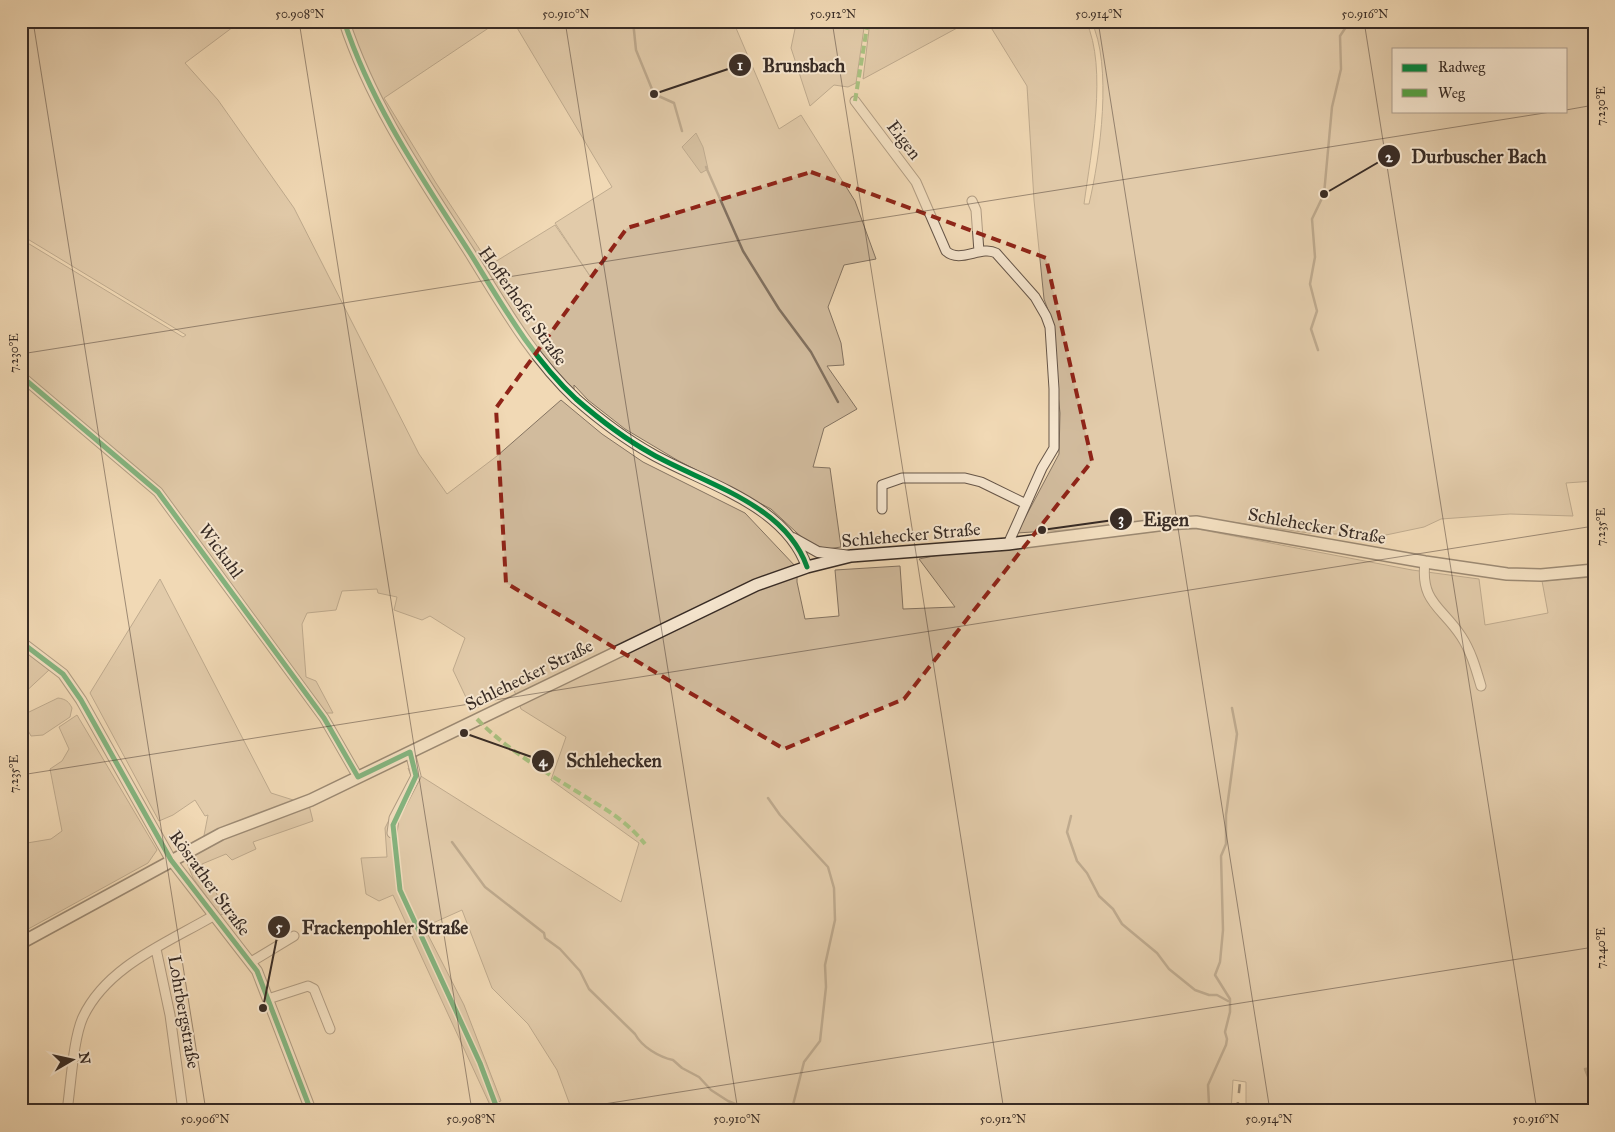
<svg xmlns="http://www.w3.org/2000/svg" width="1615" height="1132" viewBox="0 0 1615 1132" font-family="'IM FELL Great Primer',serif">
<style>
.green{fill:#d1bb9d;stroke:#847361;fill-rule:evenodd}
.water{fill:#b29e84;stroke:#81705e}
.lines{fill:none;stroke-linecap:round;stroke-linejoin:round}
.stream{stroke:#81705e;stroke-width:2.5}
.minor-casing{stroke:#665649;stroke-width:11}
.tertiary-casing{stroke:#665649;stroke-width:12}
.secondary-casing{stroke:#372b25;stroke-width:14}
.minor{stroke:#f6e6cf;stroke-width:9}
.tertiary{stroke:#f6e6cf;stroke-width:10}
.secondary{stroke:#f6e6cf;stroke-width:11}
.rail{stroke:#372b25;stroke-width:2.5;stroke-dasharray:9 9;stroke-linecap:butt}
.quiet{stroke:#53a442;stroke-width:4;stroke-dasharray:8 4;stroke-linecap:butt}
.cycleway-casing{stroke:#f6e6cf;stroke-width:8}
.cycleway{stroke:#00873e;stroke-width:5}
.marked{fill:none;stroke:#8f2418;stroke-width:4;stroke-dasharray:10 6;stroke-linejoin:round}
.ticks{fill:none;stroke:#372b25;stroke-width:1;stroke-opacity:0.45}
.labels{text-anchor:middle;stroke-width:4;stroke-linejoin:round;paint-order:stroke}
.street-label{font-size:18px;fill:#372b25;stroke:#f6e6cf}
.leader{fill:none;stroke:#372b25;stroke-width:2}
.callout-dot{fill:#372b25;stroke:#f6e6cf;stroke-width:2}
.mark-label{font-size:15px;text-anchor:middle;font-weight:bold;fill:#fff}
.callout-label{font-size:19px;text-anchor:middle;font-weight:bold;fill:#372b25;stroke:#f6e6cf;stroke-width:4;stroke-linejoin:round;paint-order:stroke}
.neatline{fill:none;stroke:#372b25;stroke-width:2}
.ticks-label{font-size:12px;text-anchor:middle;fill:#372b25}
</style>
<rect width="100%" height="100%" fill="#f1d9b5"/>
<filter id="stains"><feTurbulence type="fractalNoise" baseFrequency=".004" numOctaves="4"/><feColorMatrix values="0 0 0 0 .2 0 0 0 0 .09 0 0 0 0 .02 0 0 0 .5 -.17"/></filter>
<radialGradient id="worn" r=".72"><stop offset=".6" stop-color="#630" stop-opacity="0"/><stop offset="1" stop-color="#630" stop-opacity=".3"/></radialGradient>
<path class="green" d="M 21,21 L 241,21 L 185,63 L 218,100 L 294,208 L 419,454 L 447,494 L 497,456 L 561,400 L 602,434 L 643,462 L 745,513 L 797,568 L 797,582 L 805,619 L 839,616 L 835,570 L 900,566 L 903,609 L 955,607 L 919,559 L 983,546 L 1008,544 L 1007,550 L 1167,530 L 1197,529 L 1412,570 L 1479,579 L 1485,625 L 1548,613 L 1542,581 L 1594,577 L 1594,1111 L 1246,1111 L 1246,1082 L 1233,1080 L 1231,1111 L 544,1111 L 543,1108 L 570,1105 L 557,1070 L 528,1024 L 492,988 L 462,910 L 424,927 L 464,1005 L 501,1101 L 490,1105 L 393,895 L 379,901 L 366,894 L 361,858 L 387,857 L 385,828 L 411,776 L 408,768 L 621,902 L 639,843 L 551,780 L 566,737 L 521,709 L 514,690 L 472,710 L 453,670 L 465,638 L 430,616 L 422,620 L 394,610 L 397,597 L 378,593 L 377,589 L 342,591 L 336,610 L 307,613 L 302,624 L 306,677 L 316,681 L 333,713 L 324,713 L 160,488 L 21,373 L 21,239 L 183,337 L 186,335 L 21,235 Z
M 349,21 L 499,21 L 384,98 L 436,183 L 490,265 L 555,225 L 590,276 L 555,223 L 612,187 L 513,21 L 733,21 L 779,129 L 801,115 L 855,201 L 876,259 L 844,265 L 828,307 L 841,343 L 844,365 L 827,366 L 857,409 L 824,428 L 813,467 L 830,468 L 841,547 L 827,549 L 808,543 L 771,509 L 677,460 L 625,429 L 588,400 L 574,385 L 574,390 L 534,345 L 389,116 L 356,44 Z
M 824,21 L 865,21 L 856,83 L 848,87 L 834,85 L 810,106 L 791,48 L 796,24 L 822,28 Z
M 870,21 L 970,21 L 863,79 Z
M 987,21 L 1086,21 C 1108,69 1091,152 1084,204 L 1089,204 C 1100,158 1113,64 1091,21 L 1594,21 L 1594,481 L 1566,483 L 1573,516 L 1510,514 L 1441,519 L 1424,527 L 1367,539 L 1337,534 L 1309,533 L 1217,520 L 1017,533 L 1059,454 L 1060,413 L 1053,346 L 1054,326 L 1044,299 L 1034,200 L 1027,86 ZM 1394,49 L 1566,49 L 1566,111 L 1394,111 Z
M 160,579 L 271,793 L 309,805 L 313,821 L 253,842 L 256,849 L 232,860 L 226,854 L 202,864 L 226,913 L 220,915 L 193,878 L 187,863 L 190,857 L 201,851 L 208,815 L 205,816 L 195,800 L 173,815 L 159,821 L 90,693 Z
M 21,648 L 49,670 L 21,696 Z
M 58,698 C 66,699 69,702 72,708 L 70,717 L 43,735 L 31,736 L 25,725 L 27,713 Z
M 77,715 L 157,850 L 148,863 L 21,933 L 21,844 L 51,839 L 62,831 L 50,769 L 62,761 L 69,749 L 59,727 Z"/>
<path class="water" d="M 696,133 L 703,147 L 708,169 L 701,173 L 682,147 Z"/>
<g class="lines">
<path class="stream" d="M 633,21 L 636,50 L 654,94 L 674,103 L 682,131
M 706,167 L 743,251 L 779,309 L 811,352 L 838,402
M 1318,350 L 1311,329 L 1317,311 L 1310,284 L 1315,257 L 1312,219 L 1324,194 L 1332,107 L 1341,69 L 1340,36 L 1346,27 L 1346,21
M 768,798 L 780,815 L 828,867 L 834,888 L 835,920 L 825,965 L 826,987 L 820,1041 L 804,1062 L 793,1105 L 788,1111
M 1071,816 L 1067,832 L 1077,861 L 1087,873 L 1099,896 L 1113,909 L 1122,924 L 1157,953 L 1169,969 L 1195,990 L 1209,995 L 1217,995 L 1228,1001
M 452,842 L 485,887 L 544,933 L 545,938 L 560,949 L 580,971 L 589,989 L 635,1034 C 642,1047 659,1057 673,1060 L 682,1068 L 699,1077 L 711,1090 L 728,1101 L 752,1111
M 1209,1104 L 1208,1085 L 1226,1045 L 1227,1039 L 1225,1032 L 1230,1012 L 1230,999 L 1215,975 L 1220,962 L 1223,930 L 1221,856 L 1226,844 L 1226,815 L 1237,734 L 1232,708
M 1590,1111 L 1591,1084 L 1585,1069 L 1594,1068"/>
<defs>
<path id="minor" d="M 855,101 L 916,182 L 946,251 C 960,264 981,245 996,253 L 1035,297 L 1046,316 L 1050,327 L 1054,389 L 1054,448 L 1042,468 L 1008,544
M 972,201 L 976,210 L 979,252
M 21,376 L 158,492 L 324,718 L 358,777
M 882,509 L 882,485 L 902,478 L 965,478 L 981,482 L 1026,504
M 1425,562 C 1420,602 1442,607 1461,636 C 1471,651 1476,669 1481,686
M 392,833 L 394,818 L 416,776 L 410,752
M 156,949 L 170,1015 L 183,1111
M 251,962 L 294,936
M 268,999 L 308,986 L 314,989 L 330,1029
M 67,1111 C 71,1085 73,1039 83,1017 C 107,966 167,943 213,916"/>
<path id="tertiary" d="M 344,21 C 372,106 422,178 470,253 C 501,303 532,358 576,399 C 600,420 625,439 652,454 C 705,484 785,504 807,567
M 793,538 L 818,552 L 851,556
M 21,642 L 63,674 L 81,700 L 171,860 L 257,971 L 311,1111"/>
<path id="secondary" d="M 21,943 L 221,834 L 311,800 L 756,585 L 807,567 L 851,556 L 1008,544 L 1166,524 L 1196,522 L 1425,562 L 1507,574 L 1541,575 L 1594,570"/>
</defs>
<use href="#minor" class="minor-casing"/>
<use href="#tertiary" class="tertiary-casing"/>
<use href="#secondary" class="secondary-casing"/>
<use href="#minor" class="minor"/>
<use href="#tertiary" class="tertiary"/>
<use href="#secondary" class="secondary"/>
<path class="rail" d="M 1237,1111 L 1240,1082"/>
<path class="quiet" d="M 855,101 L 868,21
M 477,719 C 505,748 542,770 576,791 C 603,808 624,818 645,844"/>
<defs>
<path id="cycleway" d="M 344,21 C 372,106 422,178 470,253 C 501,303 532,358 576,399 C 600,420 625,439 652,454 C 705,484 785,504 807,567
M 21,376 L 158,492 L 324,718 L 358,777 L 410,752 L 416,776 L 393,825 L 400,890 L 480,1063 L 498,1111
M 21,642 L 63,674 L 81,700 L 171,860 L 257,971 L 311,1111"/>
</defs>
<use href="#cycleway" class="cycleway-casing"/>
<use href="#cycleway" class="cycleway"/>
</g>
<path d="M0 0H1615V1132H0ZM 811,172 L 1046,258 L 1092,461 L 904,699 L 784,749 L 506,583 L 496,408 L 627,228 Z" fill="#f1d9b5" fill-opacity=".55" fill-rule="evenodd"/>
<path class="marked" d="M 811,172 L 1046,258 L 1092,461 L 904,699 L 784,749 L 506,583 L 496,408 L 627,228 Z"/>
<path class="ticks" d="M 33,21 L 206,1111M 299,21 L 472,1111M 565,21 L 738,1111M 832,21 L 1004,1111M 1098,21 L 1270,1111M 1364,21 L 1537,1111M 1566,110 L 1594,105M 21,354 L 1557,111M 21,775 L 1594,526M 560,1111 L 1594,947"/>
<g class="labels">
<g class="street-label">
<text transform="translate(904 140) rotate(52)" y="6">Eigen</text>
<text transform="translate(523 306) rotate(55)" y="6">Hofferhofer Straße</text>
<text transform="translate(1317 526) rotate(10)" y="6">Schlehecker Straße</text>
<text transform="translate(911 535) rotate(-5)" y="6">Schlehecker Straße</text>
<text transform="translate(221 551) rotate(54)" y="6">Wickuhl</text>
<text transform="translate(529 675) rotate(-26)" y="6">Schlehecker Straße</text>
<text transform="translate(210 883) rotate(54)" y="6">Rösrather Straße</text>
<text transform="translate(184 1012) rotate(80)" y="6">Lohrbergstraße</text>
</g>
</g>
<path class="leader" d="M654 94L740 65M1324 194L1389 156M1042 530L1121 519M464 733L543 761M263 1008L279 927"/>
<g class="callout-dot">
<circle cx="654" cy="94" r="5"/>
<circle cx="1324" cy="194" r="5"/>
<circle cx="1042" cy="530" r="5"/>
<circle cx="464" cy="733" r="5"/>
<circle cx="263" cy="1008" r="5"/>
<circle cx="740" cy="65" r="12"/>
<circle cx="1389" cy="156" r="12"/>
<circle cx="1121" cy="519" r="12"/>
<circle cx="543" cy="761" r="12"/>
<circle cx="279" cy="927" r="12"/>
</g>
<g class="mark-label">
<text x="740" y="70">1</text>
<text x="1389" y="162">2</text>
<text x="1121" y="524">3</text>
<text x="543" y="766">4</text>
<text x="279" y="932">5</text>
</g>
<g class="callout-label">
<text x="804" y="72">Brunsbach</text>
<text x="1479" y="163">Durbuscher Bach</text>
<text x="1166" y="526">Eigen</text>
<text x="614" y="767">Schlehecken</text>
<text x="385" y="934">Frackenpohler Straße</text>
</g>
<rect width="1615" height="1132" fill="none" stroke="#f1d9b5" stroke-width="55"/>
<rect x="1392" y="48" width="175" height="65" fill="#f6e6cf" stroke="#aa9b8b"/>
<rect x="1402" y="64" width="25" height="8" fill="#00873e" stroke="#aa9b8b"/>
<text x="1438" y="72" font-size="15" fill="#372b25">Radweg</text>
<rect x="1402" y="89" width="25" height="8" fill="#53a442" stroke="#aa9b8b"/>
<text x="1438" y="98" font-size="15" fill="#372b25">Weg</text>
<g transform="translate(72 1060) rotate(81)" stroke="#f6e6cf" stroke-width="4" paint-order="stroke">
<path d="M0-4L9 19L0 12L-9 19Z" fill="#372b25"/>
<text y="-8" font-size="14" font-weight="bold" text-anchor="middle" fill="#372b25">N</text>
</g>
<rect x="28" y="28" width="1560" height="1076" class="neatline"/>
<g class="ticks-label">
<text x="300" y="18">50.908°N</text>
<text x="566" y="18">50.910°N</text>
<text x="833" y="18">50.912°N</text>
<text x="1099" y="18">50.914°N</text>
<text x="1365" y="18">50.916°N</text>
<text transform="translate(1601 106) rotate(-90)" y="4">7.230°E</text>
<text transform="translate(14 353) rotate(-90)" y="4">7.230°E</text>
<text transform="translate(1601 527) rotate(-90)" y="4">7.235°E</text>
<text transform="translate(14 774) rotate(-90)" y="4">7.235°E</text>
<text transform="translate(1601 948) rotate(-90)" y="4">7.240°E</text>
<text x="205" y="1123">50.906°N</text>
<text x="471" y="1123">50.908°N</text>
<text x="737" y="1123">50.910°N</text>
<text x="1003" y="1123">50.912°N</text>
<text x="1269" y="1123">50.914°N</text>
<text x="1536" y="1123">50.916°N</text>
</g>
<rect width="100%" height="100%" filter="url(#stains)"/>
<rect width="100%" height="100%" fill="url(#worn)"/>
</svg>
